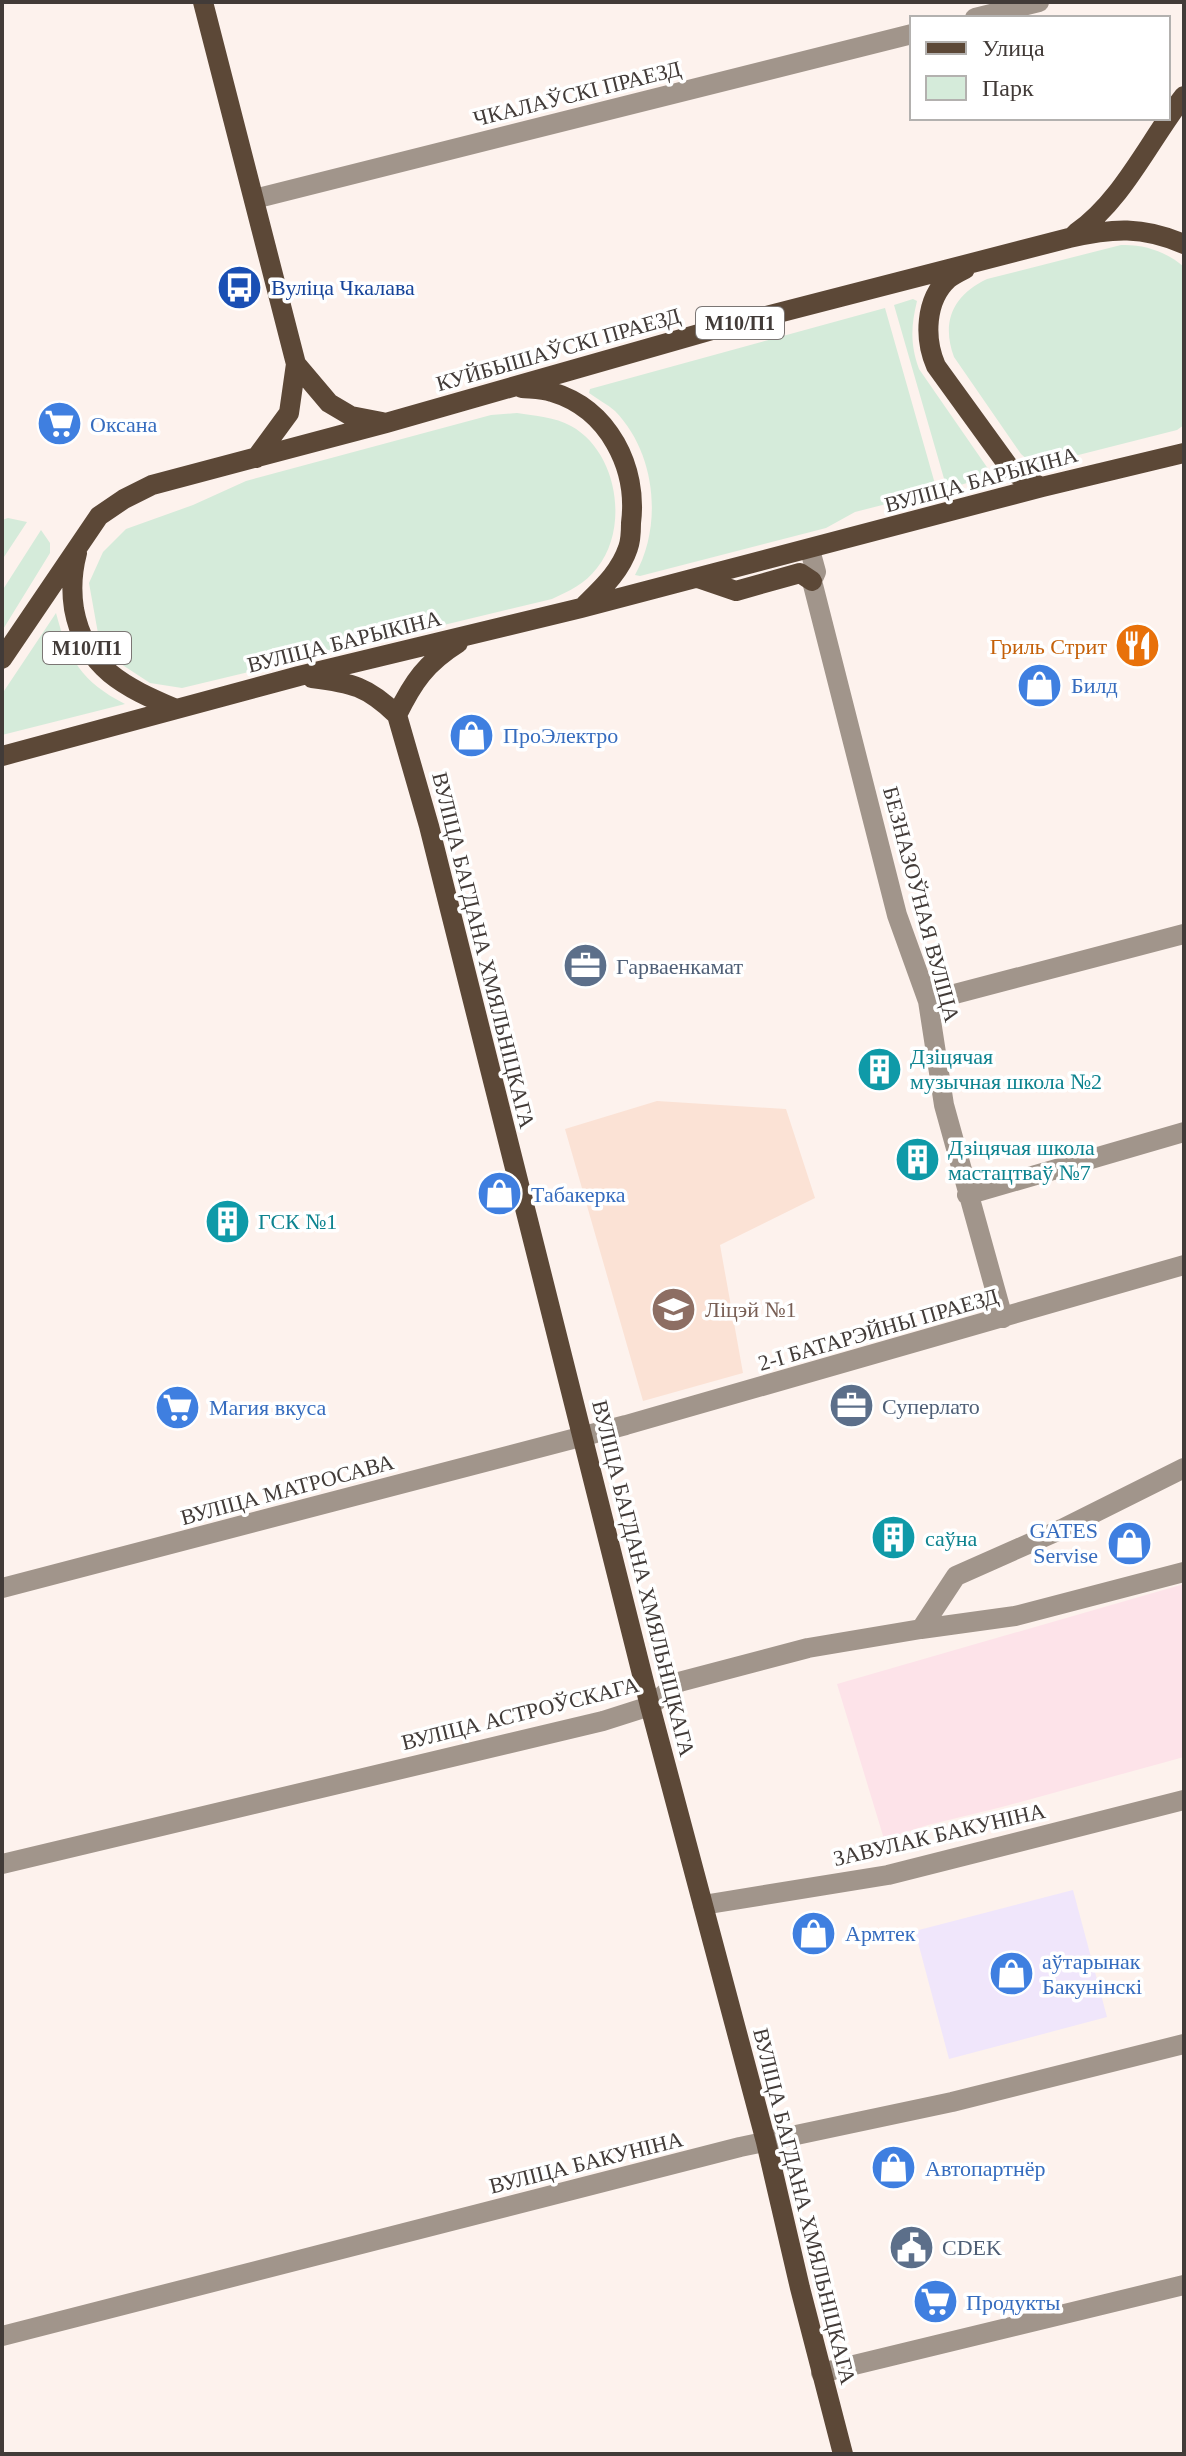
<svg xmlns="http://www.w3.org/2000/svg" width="1186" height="2456" viewBox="0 0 1186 2456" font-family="'Times New Roman',serif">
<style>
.commercial{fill:#f0e6fb}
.industrial{fill:#fde3e9}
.built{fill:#fbe2d5}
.green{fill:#d5ebda}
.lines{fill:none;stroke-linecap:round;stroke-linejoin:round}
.minor{stroke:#a1958b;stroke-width:20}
.major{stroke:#5c4837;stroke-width:20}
.labels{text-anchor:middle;stroke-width:7;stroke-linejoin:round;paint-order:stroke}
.shield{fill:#fff;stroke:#7b7674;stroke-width:2}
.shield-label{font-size:20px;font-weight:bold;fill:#423b38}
.street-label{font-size:22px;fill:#423b38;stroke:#fff}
.transit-label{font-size:22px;fill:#164399;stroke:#fff;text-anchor:start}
.shop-label{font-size:22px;fill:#366cbe;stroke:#fff;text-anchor:start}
.food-label{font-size:22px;fill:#c56008;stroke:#fff;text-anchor:end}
.service-label{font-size:22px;fill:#4e5e75;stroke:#fff;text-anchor:start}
.culture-label{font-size:22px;fill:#0d838f;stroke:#fff;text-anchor:start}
.education-label{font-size:22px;fill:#785e54;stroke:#fff;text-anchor:start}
</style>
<rect width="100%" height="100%" fill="#fdf2ed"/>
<path class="commercial" d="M 1073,1890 L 1107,2017 L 949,2059 L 915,1931 Z"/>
<path class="industrial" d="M 1184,1584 L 1184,1757 L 1002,1807 L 928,1825 L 884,1839 L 837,1684 Z"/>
<path class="built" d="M 657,1101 L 786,1109 L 815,1198 L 720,1245 L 743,1373 L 643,1401 L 565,1129 Z"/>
<path class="green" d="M 1121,245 C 1144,244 1167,252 1184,267 L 1184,425 L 1177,430 L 1035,466 L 1021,454 L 954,357 C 941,322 953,295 987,279 Z
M 913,299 L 917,301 C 911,326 910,344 919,369 L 991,473 L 990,476 L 947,489 L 894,305 Z
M 885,308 L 937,491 L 855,512 L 826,528 L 640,576 L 635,575 C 663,525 656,453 615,411 C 607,404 597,399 589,393 L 590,389 Z
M 517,413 C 535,416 555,417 571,426 C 617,451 630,527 597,568 C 585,584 569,591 552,599 L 182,688 L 150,683 L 121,664 L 99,639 L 89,583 L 103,552 L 126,529 L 193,505 L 246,481 L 491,415 Z
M 8,518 L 27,522 L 2,560 L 2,520 Z
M 41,530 L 50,543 L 50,553 L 2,631 L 2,591 Z
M 56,613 C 68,659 82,682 125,704 L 2,735 L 2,694 Z"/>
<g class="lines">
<path class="minor" d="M 975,18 L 1039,2
M 254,199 L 912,34
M 810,550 L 816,572 L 812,581 L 897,915 L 928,1001 L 944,1105 L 1003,1318
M 928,1001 L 1184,934
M 967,1195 L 1184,1132
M 2,1588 L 626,1425 L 1184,1265
M 921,1629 L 956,1576 L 1062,1529 L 1184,1468
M 2,1864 L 603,1721 L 650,1706 L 679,1682 L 808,1648 L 921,1629 L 1015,1616 L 1184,1572
M 703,1905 L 888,1875 L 1184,1800
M 2,2336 L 740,2147 L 952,2102 L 1184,2044
M 821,2373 L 1184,2285"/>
<path class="major" d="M 203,2 L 296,364 L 289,413 L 256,458
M 1076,233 C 1123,200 1149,141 1184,96
M 965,269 C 959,272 953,275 948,279 C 925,300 924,339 936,366 L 1012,471 L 1025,480 L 1042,487
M 296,364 L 329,403 L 351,416 L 382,422
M 522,388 C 532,389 543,389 552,392 C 609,409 638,468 631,523 C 631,531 631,540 628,548 C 620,572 602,588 584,606
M 77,553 C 72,572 71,590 74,609 C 85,669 125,687 176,709
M 698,578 L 736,591 L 800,573 L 812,581
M 2,659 L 99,516 L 124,499 L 152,485 L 386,423 L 716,329 L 1069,238 C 1113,228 1142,226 1184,244
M 312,678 C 352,683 367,686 397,715
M 397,715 L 429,826 L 650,1706 L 766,2142 L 800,2288 L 843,2454
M 397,715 C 413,682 426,663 458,643
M 2,756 L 299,676 L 581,608 L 1042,487 L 1184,453"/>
</g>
<defs>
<symbol id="bus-disc" viewBox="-11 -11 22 22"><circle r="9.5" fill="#1a4fb4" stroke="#fff"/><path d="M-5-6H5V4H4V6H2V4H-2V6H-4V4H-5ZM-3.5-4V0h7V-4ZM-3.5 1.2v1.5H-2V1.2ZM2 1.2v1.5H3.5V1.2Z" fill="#fff"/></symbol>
<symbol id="supermarket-disc" viewBox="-11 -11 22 22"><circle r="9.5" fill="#3f7fe0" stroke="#fff"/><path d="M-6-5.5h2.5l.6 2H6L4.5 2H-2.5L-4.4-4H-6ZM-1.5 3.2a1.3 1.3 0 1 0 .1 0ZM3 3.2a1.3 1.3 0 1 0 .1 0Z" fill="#fff"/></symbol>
<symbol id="restaurant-disc" viewBox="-11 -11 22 22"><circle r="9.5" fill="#e8710a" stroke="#fff"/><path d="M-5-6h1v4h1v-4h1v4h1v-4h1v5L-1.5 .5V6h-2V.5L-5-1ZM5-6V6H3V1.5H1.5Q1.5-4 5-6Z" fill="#fff"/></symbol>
<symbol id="shop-disc" viewBox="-11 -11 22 22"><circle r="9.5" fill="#3f7fe0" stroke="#fff"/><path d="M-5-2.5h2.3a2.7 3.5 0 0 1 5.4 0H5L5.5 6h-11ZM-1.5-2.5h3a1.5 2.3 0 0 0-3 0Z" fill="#fff"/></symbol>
<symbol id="office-disc" viewBox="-11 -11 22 22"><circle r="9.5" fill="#5c6f8a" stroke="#fff"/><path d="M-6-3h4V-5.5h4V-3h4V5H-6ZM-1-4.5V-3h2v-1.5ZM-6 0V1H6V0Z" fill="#fff"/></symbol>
<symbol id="building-disc" viewBox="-11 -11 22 22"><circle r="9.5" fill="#0f9aa8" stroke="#fff"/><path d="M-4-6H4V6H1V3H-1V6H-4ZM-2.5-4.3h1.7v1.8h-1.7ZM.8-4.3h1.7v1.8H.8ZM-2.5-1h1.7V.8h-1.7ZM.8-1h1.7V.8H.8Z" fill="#fff"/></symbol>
<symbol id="school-disc" viewBox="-11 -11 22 22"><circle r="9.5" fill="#8d6e63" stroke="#fff"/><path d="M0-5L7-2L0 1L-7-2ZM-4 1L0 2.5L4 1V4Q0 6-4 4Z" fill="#fff"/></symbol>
<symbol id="civic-disc" viewBox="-11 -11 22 22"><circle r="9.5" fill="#5c6f8a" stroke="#fff"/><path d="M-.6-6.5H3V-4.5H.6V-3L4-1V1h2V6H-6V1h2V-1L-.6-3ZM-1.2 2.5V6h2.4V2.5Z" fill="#fff"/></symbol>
</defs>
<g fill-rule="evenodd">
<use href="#bus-disc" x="214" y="262" width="51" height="51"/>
<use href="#supermarket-disc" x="34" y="398" width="51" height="51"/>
<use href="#restaurant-disc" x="1112" y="620" width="51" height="51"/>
<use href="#shop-disc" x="1014" y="660" width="51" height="51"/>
<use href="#shop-disc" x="446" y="710" width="51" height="51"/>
<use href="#office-disc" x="560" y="940" width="51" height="51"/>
<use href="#building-disc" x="854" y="1044" width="51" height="51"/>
<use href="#building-disc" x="892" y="1134" width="51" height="51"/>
<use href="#shop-disc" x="474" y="1168" width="51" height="51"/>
<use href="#building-disc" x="202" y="1196" width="51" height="51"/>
<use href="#school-disc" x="648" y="1284" width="51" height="51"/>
<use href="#office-disc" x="826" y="1380" width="51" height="51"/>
<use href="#supermarket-disc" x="152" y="1382" width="51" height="51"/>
<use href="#building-disc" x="868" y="1512" width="51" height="51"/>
<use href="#shop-disc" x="1104" y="1518" width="51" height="51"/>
<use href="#shop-disc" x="788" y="1908" width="51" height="51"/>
<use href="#shop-disc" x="986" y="1948" width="51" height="51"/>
<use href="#shop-disc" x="868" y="2142" width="51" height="51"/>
<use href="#civic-disc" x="886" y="2222" width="51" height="51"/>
<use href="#supermarket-disc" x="910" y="2276" width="51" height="51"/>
</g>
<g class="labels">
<g class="shield">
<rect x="696" y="307" width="88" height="32" rx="6"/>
<rect x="43" y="632" width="88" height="32" rx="6"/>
</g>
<g class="shield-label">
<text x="740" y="330">М10/П1</text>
<text x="87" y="655">М10/П1</text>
</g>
<g class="street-label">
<text transform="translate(577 93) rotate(-14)" y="8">ЧКАЛАЎСКІ ПРАЕЗД</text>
<text transform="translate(558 349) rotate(-16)" y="8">КУЙБЫШАЎСКІ ПРАЕЗД</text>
<text transform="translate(981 479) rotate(-15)" y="8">ВУЛІЦА БАРЫКІНА</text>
<text transform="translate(344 641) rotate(-14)" y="8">ВУЛІЦА БАРЫКІНА</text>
<text transform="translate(922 904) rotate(75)" y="8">БЕЗНАЗОЎНАЯ ВУЛІЦА</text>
<text transform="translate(484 950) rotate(76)" y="8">ВУЛІЦА БАГДАНА ХМЯЛЬНІЦКАГА</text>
<text transform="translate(878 1329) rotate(-16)" y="8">2-І БАТАРЭЙНЫ ПРАЕЗД</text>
<text transform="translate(287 1489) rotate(-15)" y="8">ВУЛІЦА МАТРОСАВА</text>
<text transform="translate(644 1578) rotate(76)" y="8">ВУЛІЦА БАГДАНА ХМЯЛЬНІЦКАГА</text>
<text transform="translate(520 1713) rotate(-14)" y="8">ВУЛІЦА АСТРОЎСКАГА</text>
<text transform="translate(939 1834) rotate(-13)" y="8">ЗАВУЛАК БАКУНІНА</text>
<text transform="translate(586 2162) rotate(-14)" y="8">ВУЛІЦА БАКУНІНА</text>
<text transform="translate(805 2206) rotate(76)" y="8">ВУЛІЦА БАГДАНА ХМЯЛЬНІЦКАГА</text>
</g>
<g class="transit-label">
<text x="271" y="295">Вуліца Чкалава</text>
</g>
<g class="shop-label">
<text x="90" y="432">Оксана</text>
<text x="1071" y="693">Билд</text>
<text x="503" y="743">ПроЭлектро</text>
<text x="531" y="1202">Табакерка</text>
<text x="209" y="1415">Магия вкуса</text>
<text x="1098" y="1538" text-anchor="end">GATES<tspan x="1098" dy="25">Servise</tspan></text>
<text x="845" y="1941">Армтек</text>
<text x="1042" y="1969">аўтарынак<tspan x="1042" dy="25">Бакунінскі</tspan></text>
<text x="925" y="2176">Автопартнёр</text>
<text x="966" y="2310">Продукты</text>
</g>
<g class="food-label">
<text x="1107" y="654">Гриль Стрит</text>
</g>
<g class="service-label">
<text x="616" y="974">Гарваенкамат</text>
<text x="882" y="1414">Суперлато</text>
<text x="942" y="2255">CDEK</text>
</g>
<g class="culture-label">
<text x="910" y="1064">Дзіцячая<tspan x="910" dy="25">музычная школа №2</tspan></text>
<text x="948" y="1155">Дзіцячая школа<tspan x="948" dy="25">мастацтваў №7</tspan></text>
<text x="258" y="1229">ГСК №1</text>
<text x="925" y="1546">саўна</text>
</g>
<g class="education-label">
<text x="705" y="1317">Ліцэй №1</text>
</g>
</g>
<rect width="1186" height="2456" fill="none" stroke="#423b38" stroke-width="8"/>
<rect x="910" y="16" width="260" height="104" fill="#ffffff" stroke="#b3b1af" stroke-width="2"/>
<rect x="926" y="42" width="40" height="12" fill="#5c4837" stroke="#b3b1af" stroke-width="2"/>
<text x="982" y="56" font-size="24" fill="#423b38">Улица</text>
<rect x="926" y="76" width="40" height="24" fill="#d5ebda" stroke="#b3b1af" stroke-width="2"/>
<text x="982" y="96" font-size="24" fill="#423b38">Парк</text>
</svg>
